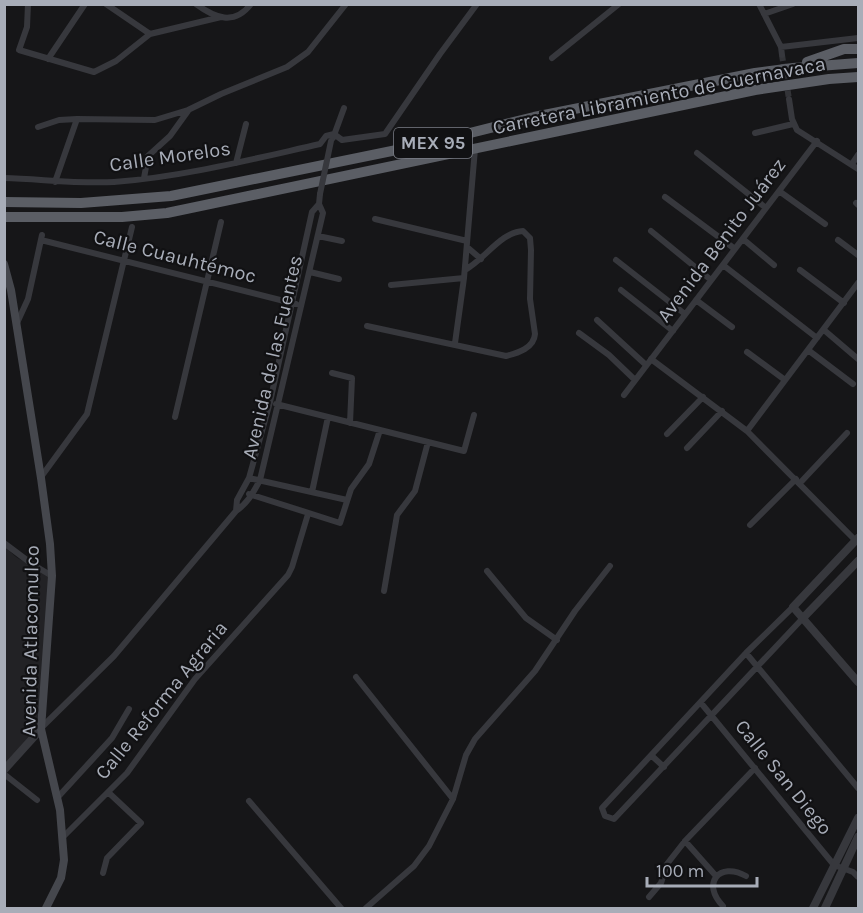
<svg xmlns="http://www.w3.org/2000/svg" width="863" height="913" viewBox="0 0 863 913" font-family="Karla,sans-serif">
<style>
.built{fill:#222225}
.lines{fill:none;stroke-linecap:round;stroke-linejoin:round}
.minor-tunnel{stroke:#333438;stroke-width:6;stroke-dasharray:6 3;stroke-linecap:butt}
.minor{stroke:#37383d;stroke-width:6}
.tertiary{stroke:#37383d;stroke-width:8}
.secondary{stroke:#45474d;stroke-width:8}
.trunk{stroke:#5b5e65;stroke-width:10}
.minor-bridge{stroke:#37383d;stroke-width:6}
.labels{text-anchor:middle;stroke-width:4.5;stroke-linejoin:round;paint-order:stroke}
.shield{fill:#111113;stroke:#7b7e86;stroke-width:1.5}
.shield-label{font-size:18px;font-weight:bold;fill:#a8adb8}
.street-label{font-size:20px;fill:#a8adb8;stroke:#111113}
</style>
<rect width="100%" height="100%" fill="#161618"/>
<path class="built" d="M 4,546 L 16,557 L 51,577 L 41,722 L 5,765 Z"/>
<g class="lines">
<path class="minor-tunnel" d="M 782,55 L 789,99"/>
<path class="minor" d="M 28,4 L 27,27 L 19,50 L 94,72 L 116,61 L 150,34 L 221,17
M 106,4 L 150,34
M 196,4 C 215,18 234,26 251,4
M 759,4 L 781,47 L 782,55
M 764,14 L 793,4
M 781,47 L 858,38
M 552,58 L 619,4
M 48,59 L 85,4
M 789,99 L 792,119 L 797,130 L 858,169
M 38,127 L 59,120 L 77,119 L 155,120 L 188,110 L 221,94 L 287,67 L 308,52 L 346,4
M 755,133 L 793,124
M 333,138 L 344,108
M 697,153 L 766,208
M 236,163 L 246,124
M 852,164 L 858,155
M 4,178 C 41,179 77,184 114,182 C 183,177 253,159 320,144 L 326,136 L 334,134 L 342,140 L 385,134 L 440,54 L 477,4
M 144,178 L 148,156 L 170,136 L 188,111
M 55,182 L 77,119
M 779,191 L 825,224
M 665,197 L 735,249
M 856,203 L 858,205
M 375,219 L 467,241
M 651,231 L 711,280
M 318,236 L 342,241
M 743,239 L 774,265
M 41,240 L 296,304
M 838,240 L 858,255
M 467,247 L 481,259
M 616,260 L 685,314
M 723,265 L 817,338
M 800,270 L 844,303
M 310,272 L 339,279
M 391,285 L 464,278
M 621,290 L 673,331
M 696,300 L 732,327
M 597,320 L 646,365
M 17,323 L 28,299 L 42,235
M 367,326 L 506,356 C 518,353 534,348 535,334 L 530,299 L 531,250 L 530,238 L 523,231 C 501,232 485,259 465,270
M 824,330 L 858,359
M 579,333 L 609,355 L 635,380
M 455,343 L 464,278 L 475,149
M 808,350 L 853,384
M 747,352 L 785,380
M 651,359 L 747,431 L 856,541
M 332,373 L 352,378 L 350,423
M 624,395 L 817,141
M 276,404 L 464,451 L 474,415
M 175,417 L 221,222
M 747,431 L 858,283
M 667,434 L 703,397
M 687,448 L 722,411
M 41,477 L 87,414 L 132,227
M 249,478 L 347,500
M 800,483 L 847,433
M 312,492 L 328,417
M 249,494 L 340,523 L 351,489 L 369,464 L 380,430
M 236,511 L 237,500 L 249,478 L 270,402 L 312,212 L 319,204
M 750,525 L 796,479
M 4,543 L 32,564 L 52,576
M 487,571 L 526,618 L 557,640
M 384,591 L 397,515 L 415,491 L 428,442
M 793,607 L 746,653 L 602,808 L 605,816 L 614,819 L 803,618
M 746,653 L 858,788
M 356,677 L 453,799
M 701,703 L 834,865 L 853,872 L 858,877
M 41,728 L 114,656 L 236,511 C 248,503 253,493 260,480 L 323,213 L 319,204 L 320,194
M 652,756 L 664,767
M 4,774 L 37,800
M 58,797 L 112,738 L 129,709
M 249,801 L 341,908
M 63,837 L 127,773 L 195,679 L 288,575 L 292,567 L 308,514
M 685,841 L 716,876
M 103,873 L 107,858 L 141,823 L 108,792
M 649,897 L 661,883 L 667,864 L 685,841 L 755,768
M 723,906 C 701,884 719,861 746,876
M 366,908 L 414,866 L 429,846 L 453,799 L 466,755 L 475,739 L 535,671 L 575,611 L 610,566"/>
<path class="tertiary" d="M 858,538 L 793,607 L 858,682
M 803,618 L 858,561
M 4,770 L 41,729
M 813,908 L 858,818
M 825,908 L 858,837"/>
<path class="secondary" d="M 4,264 L 11,290 L 41,478 L 50,544 L 52,576 L 41,729 L 60,810 L 64,860 L 61,878 L 46,908"/>
<path class="trunk" d="M 807,62 L 844,49 L 858,49
M 4,202 L 81,203 L 171,196 L 426,144 L 534,117 L 755,73 L 793,68 L 858,63
M 4,217 L 122,217 L 167,213 L 755,90 L 829,79 L 858,77"/>
<path class="minor-bridge" d="M 320,194 L 331,141"/>
</g>
<g class="labels">
<rect class="shield" x="394" y="128" width="78" height="30" rx="4.5"/>
<g class="shield-label">
<text x="433" y="149">MEX 95</text>
</g>
<g class="street-label">
<text transform="translate(659 95) rotate(-11)" y="7">Carretera Libramiento de Cuernavaca</text>
<text transform="translate(170 156) rotate(-8)" y="7">Calle Morelos</text>
<text transform="translate(721 240) rotate(-53)" y="7">Avenida Benito Juárez</text>
<text transform="translate(175 256) rotate(14)" y="7">Calle Cuauhtémoc</text>
<text transform="translate(272 357) rotate(-77)" y="7">Avenida de las Fuentes</text>
<text transform="translate(30 641) rotate(-89)" y="7">Avenida Atlacomulco</text>
<text transform="translate(161 700) rotate(-51)" y="7">Calle Reforma Agraria</text>
<text transform="translate(784 777) rotate(51)" y="7">Calle San Diego</text>
</g>
</g>
<rect width="863" height="913" fill="none" stroke="#a8adb8" stroke-width="12"/>
<path d="M647 877v9h110v-9" fill="none" stroke="#a8adb8" stroke-width="3"/>
<text x="656" y="877" font-size="18" fill="#a8adb8" stroke="#111113" stroke-width="4.5" paint-order="stroke">100 m</text>
</svg>
